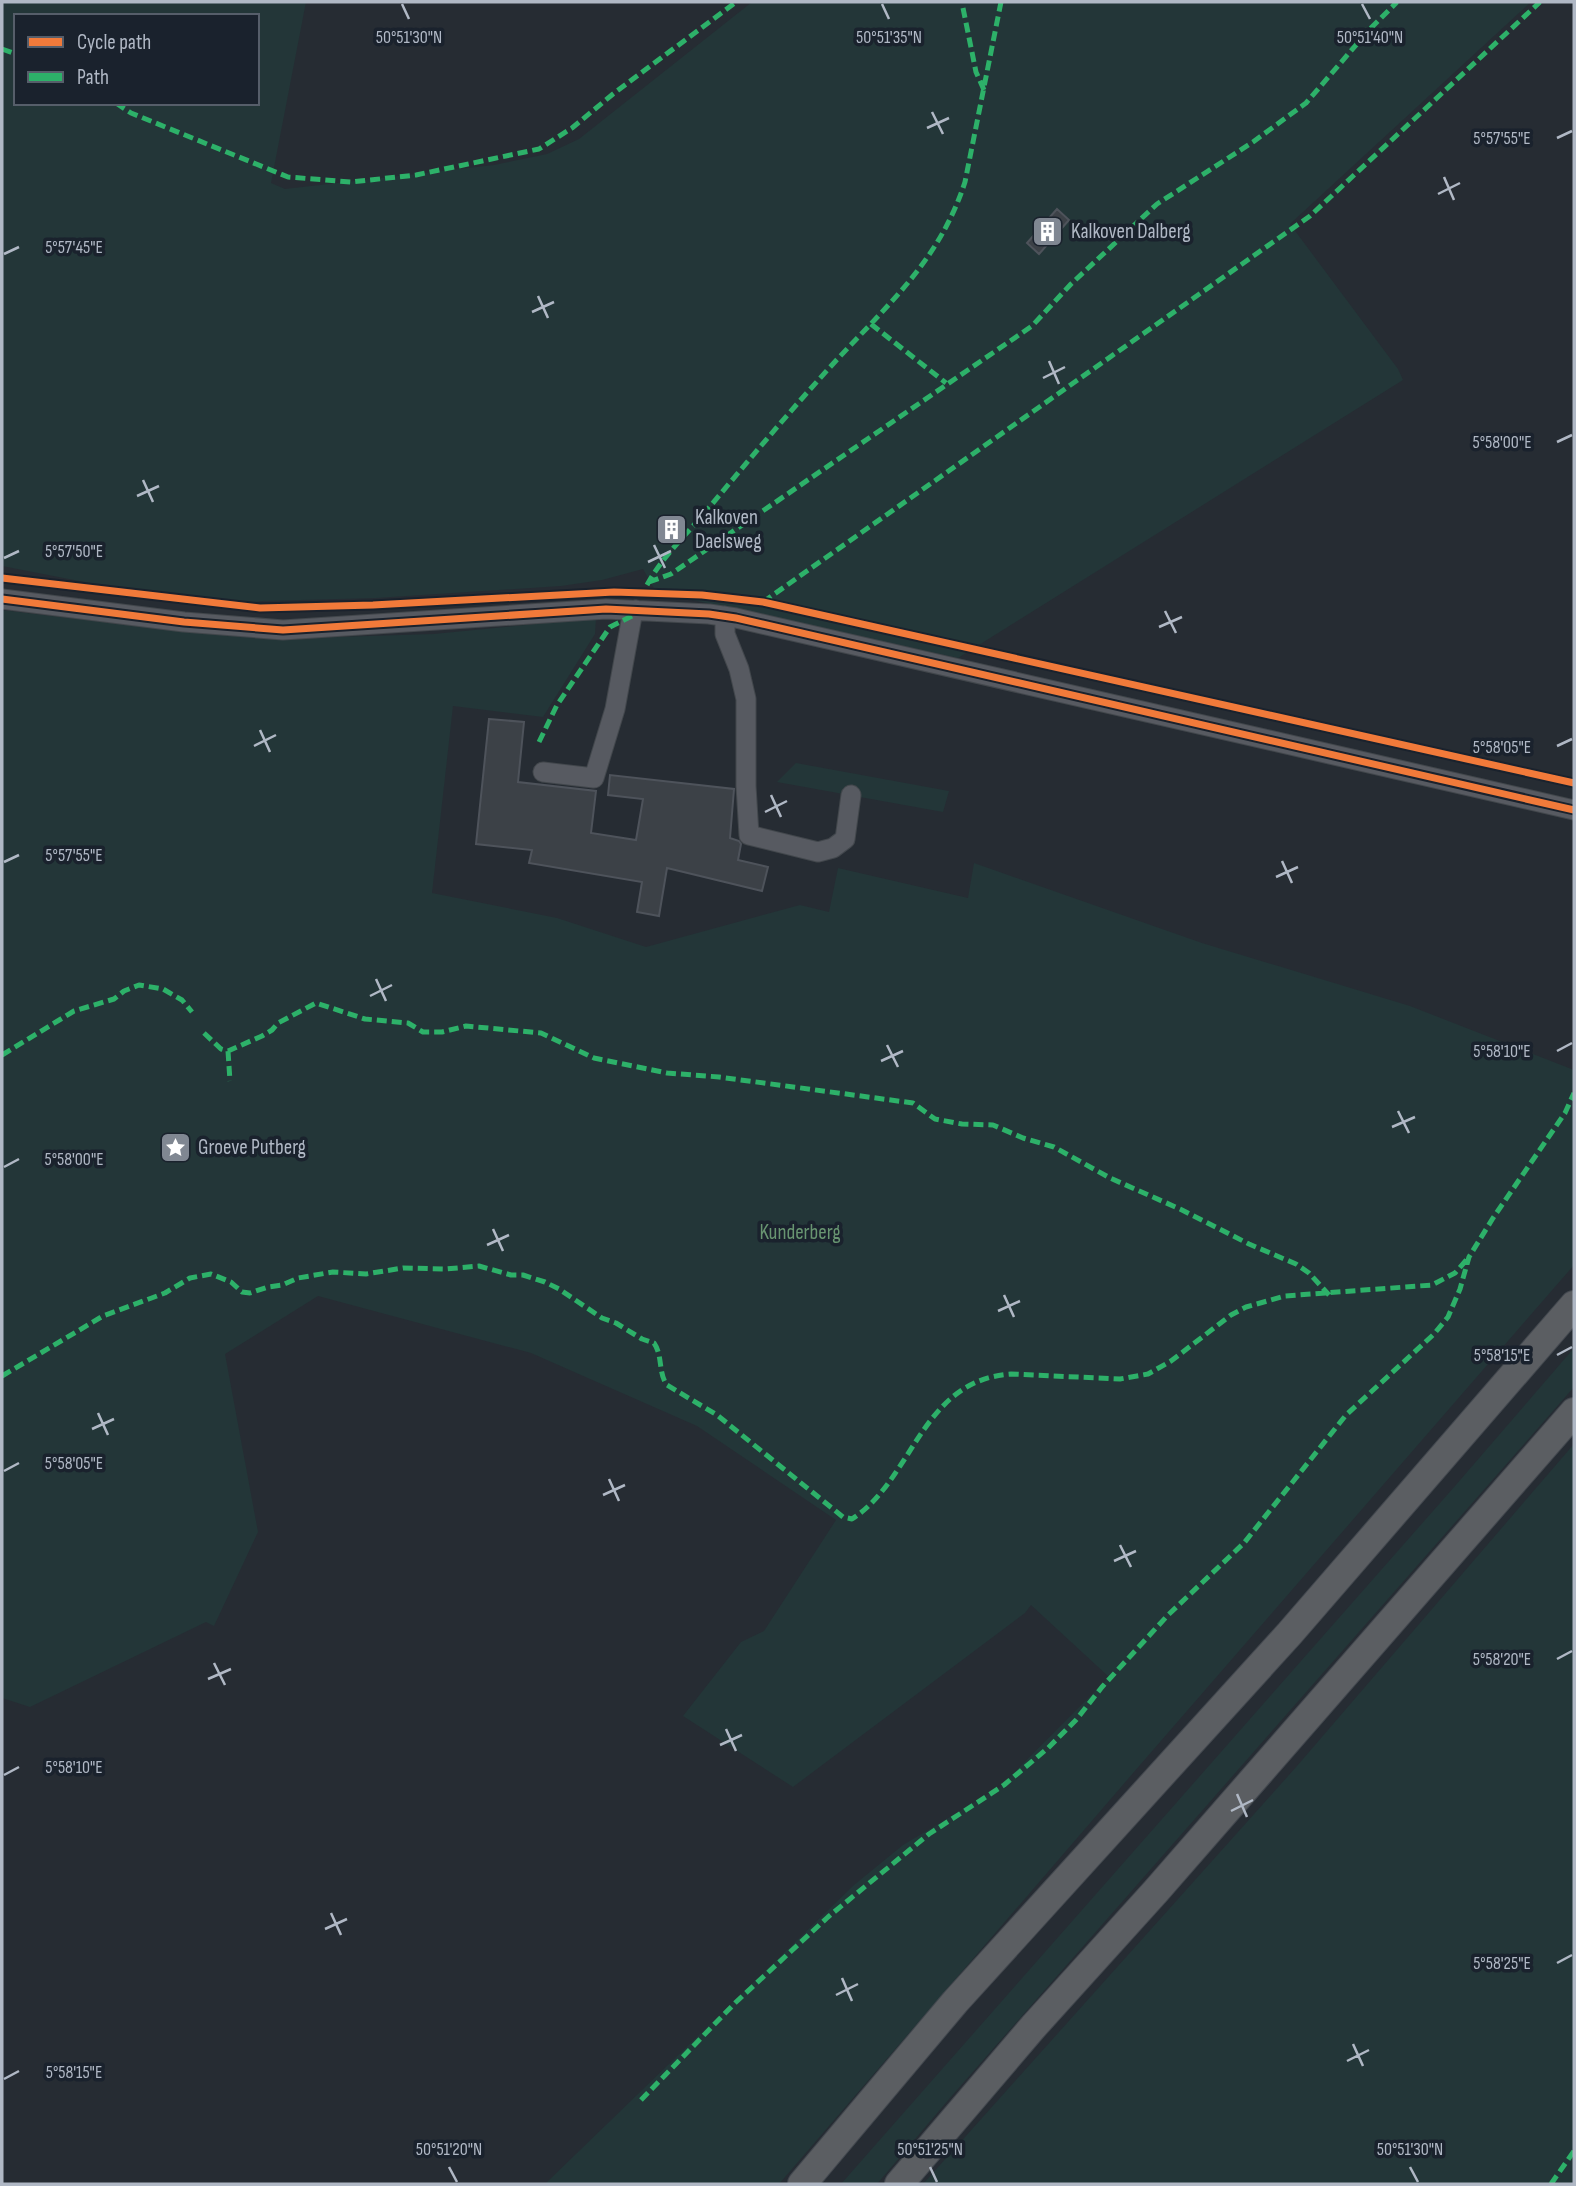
<svg xmlns="http://www.w3.org/2000/svg" width="1576" height="2186" viewBox="0 0 1576 2186" font-family="'Sofia Sans Condensed',sans-serif">
<style>
.green{fill:#233638;fill-rule:evenodd}
.building{fill:#3c4147;stroke:#4e535b;stroke-width:2}
.lines{fill:none;stroke-linecap:round;stroke-linejoin:round}
.minor-casing{stroke:#42474c;stroke-width:21}
.highway-casing{stroke:#43484f;stroke-width:30}
.minor{stroke:#575a61;stroke-width:19}
.highway{stroke:#5b5e62;stroke-width:28}
.quiet{stroke:#2db169;stroke-width:5;stroke-dasharray:10 5;stroke-linecap:butt}
.cycleway-casing{stroke:#1a222d;stroke-width:11}
.cycleway{stroke:#f17a3a;stroke-width:7}
.ticks{fill:none;stroke:#b0b8c5;stroke-width:2.5}
.labels{text-anchor:middle;stroke-width:7;stroke-linejoin:round;paint-order:stroke}
.poi-label{font-size:21px;fill:#b0b8c5;stroke:#1a222d;text-anchor:start}
.park-label{font-size:21px;fill:#689571;stroke:#1a222d}
.ticks-label{font-size:18px;text-anchor:middle;fill:#b0b8c5;stroke:#1a222d;stroke-width:7;stroke-linejoin:round;paint-order:stroke}
</style>
<rect width="100%" height="100%" fill="#262c33"/>
<path class="green" d="M 2,2 L 306,2 L 271,183 L 285,189 L 494,165 L 547,154 L 579,139 L 752,2 L 1531,2 L 1290,224 L 1398,369 L 1403,380 L 958,658 L 656,592 L 643,569 L 602,580 L 561,586 L 376,598 L 263,601 L 237,604 L 182,601 L 2,566 ZM 16,16 L 257,16 L 257,103 L 16,103 Z
M 2,610 L 145,627 L 271,639 L 434,634 L 596,618 L 595,634 L 543,717 L 453,706 L 432,893 L 557,918 L 646,947 L 800,905 L 829,912 L 838,868 L 968,898 L 974,863 L 1202,943 L 1410,1006 L 1574,1070 L 1574,1265 L 1140,1765 L 779,2184 L 545,2184 L 854,1885 L 903,1845 L 1000,1787 L 1109,1677 L 1031,1605 L 1025,1613 L 793,1787 L 683,1716 L 741,1642 L 764,1631 L 836,1520 L 697,1426 L 531,1353 L 318,1296 L 225,1354 L 258,1532 L 214,1626 L 206,1622 L 30,1707 L 2,1698 Z
M 796,763 L 949,791 L 943,812 L 777,782 Z
M 1574,1348 L 1574,1387 L 949,2099 L 877,2184 L 841,2184 L 1455,1486 Z
M 1574,1444 L 1574,2184 L 923,2184 L 1297,1766 Z"/>
<path class="building" d="M 1057,209 L 1069,220 L 1039,254 L 1027,243 Z
M 489,719 L 524,722 L 518,782 L 596,791 L 591,833 L 636,840 L 643,799 L 608,795 L 610,775 L 734,789 L 730,838 L 739,841 L 741,844 L 738,860 L 768,867 L 762,891 L 667,868 L 659,916 L 637,912 L 642,882 L 529,863 L 532,850 L 476,844 Z"/>
<g class="lines">
<defs>
<path id="minor" d="M 2,599 L 184,622 L 283,630 L 606,609 L 709,614 L 736,618 L 1574,810
M 725,616 L 725,634 L 739,669 L 746,699 L 746,786 L 749,835 L 818,852 L 833,848 L 845,839 L 851,795
M 543,772 L 594,778 L 615,709 L 632,616 L 636,610"/>
<path id="highway" d="M 802,2184 L 955,2002 L 1290,1633 L 1574,1305
M 899,2184 L 1033,2027 L 1156,1891 L 1574,1412"/>
</defs>
<use href="#minor" class="minor-casing"/>
<use href="#highway" class="highway-casing"/>
<use href="#minor" class="minor"/>
<use href="#highway" class="highway"/>
<path class="quiet" d="M 963,8 L 976,72 L 984,90
M 2,49 L 16,54
M 116,103 L 131,113 L 288,177 L 351,182 L 416,175 L 539,149 L 572,128 L 613,94 L 736,2
M 871,324 L 946,383
M 649,582 L 671,574 L 1032,326 L 1071,284 L 1157,204 L 1253,142 L 1306,103 L 1369,30 L 1397,2
M 647,585 C 662,557 687,534 707,510 C 748,461 789,412 832,365 C 887,305 939,262 965,182 L 1001,2
M 763,602 L 1310,216 L 1540,2
M 539,742 L 557,705 L 610,627 L 632,616
M 204,1033 L 221,1049 L 228,1051 L 262,1036 L 272,1030 L 278,1023 L 316,1003 L 365,1019 L 408,1023 L 423,1032 L 442,1032 L 466,1026 L 541,1033 L 594,1058 L 667,1073 L 719,1077 L 913,1103 L 935,1119 L 962,1124 L 993,1125 L 1023,1138 L 1054,1147 L 1110,1178 L 1180,1209 L 1249,1244 L 1296,1264 L 1309,1273 L 1329,1295
M 228,1051 L 230,1081
M 2,1055 L 74,1011 L 114,999 L 124,991 L 139,985 L 163,989 L 182,1000 L 192,1012
M 2,1376 L 103,1316 L 165,1293 L 190,1278 L 211,1274 L 231,1282 L 242,1292 L 250,1293 L 268,1287 L 282,1285 L 298,1278 L 333,1272 L 366,1274 L 403,1268 L 446,1269 L 479,1266 L 511,1275 L 523,1275 L 545,1282 L 559,1289 L 602,1318 L 616,1323 L 642,1339 L 654,1343 C 663,1356 658,1373 667,1385 L 717,1415 L 843,1517 L 852,1519 C 914,1479 921,1380 1011,1374 L 1120,1379 L 1148,1374 L 1171,1361 L 1231,1315 L 1246,1307 L 1285,1296 L 1432,1285 L 1455,1273 L 1469,1257
M 641,2100 L 735,2003 L 828,1917 L 929,1834 L 1004,1785 L 1048,1748 L 1076,1720 L 1102,1687 L 1168,1615 L 1244,1543 L 1346,1415 L 1434,1334 L 1448,1317 L 1460,1289 L 1469,1257 L 1493,1218 L 1565,1113 L 1574,1093
M 1551,2184 L 1574,2151"/>
<defs>
<path id="cycleway" d="M 2,578 L 260,608 L 373,605 L 614,592 L 702,595 L 763,602 L 1574,783
M 2,599 L 184,622 L 283,630 L 606,609 L 709,614 L 736,618 L 1574,810"/>
</defs>
<use href="#cycleway" class="cycleway-casing"/>
<use href="#cycleway" class="cycleway"/>
</g>
<path class="ticks" d="M 402,4 L 409,19M 882,4 L 889,19M 1362,4 L 1370,19M 932,112 L 943,134M 927,128 L 949,118M 1557,138 L 1572,131M 1444,177 L 1454,200M 1438,194 L 1460,183M 4,254 L 19,247M 538,296 L 548,318M 532,312 L 554,302M 1049,361 L 1059,384M 1043,378 L 1065,367M 1557,442 L 1572,435M 143,480 L 153,502M 137,496 L 159,486M 654,545 L 665,568M 4,558 L 19,551M 648,562 L 671,551M 1165,611 L 1176,633M 1159,627 L 1182,617M 260,730 L 270,752M 254,746 L 276,735M 1557,746 L 1572,739M 771,795 L 781,817M 765,812 L 787,801M 1282,861 L 1292,883M 4,862 L 19,855M 1276,877 L 1298,867M 376,979 L 386,1001M 370,996 L 392,985M 887,1045 L 898,1067M 1557,1051 L 1572,1043M 881,1061 L 903,1051M 1398,1111 L 1409,1133M 1392,1127 L 1415,1117M 4,1167 L 19,1159M 493,1229 L 503,1251M 487,1245 L 509,1235M 1004,1295 L 1014,1317M 998,1311 L 1020,1301M 1557,1355 L 1572,1347M 98,1413 L 108,1435M 92,1429 L 114,1419M 4,1471 L 19,1463M 609,1479 L 619,1501M 603,1495 L 625,1485M 1120,1545 L 1131,1567M 1114,1561 L 1136,1551M 1557,1659 L 1572,1651M 214,1663 L 225,1685M 208,1679 L 231,1669M 726,1729 L 736,1751M 720,1745 L 742,1735M 4,1775 L 19,1767M 1237,1794 L 1247,1817M 1231,1811 L 1253,1800M 331,1913 L 341,1935M 325,1929 L 347,1919M 1557,1963 L 1572,1955M 842,1978 L 852,2001M 836,1995 L 858,1984M 1353,2044 L 1363,2066M 1347,2061 L 1369,2050M 4,2079 L 19,2071M 449,2167 L 457,2182M 930,2167 L 937,2182M 1410,2167 L 1418,2182"/>
<defs>
<symbol id="building-square" viewBox="-11 -11 22 22"><rect x="-9" y="-9" width="18" height="18" rx="4" fill="#808792" stroke="#1a222d"/><path d="M-4-6H4V6H1V3H-1V6H-4ZM-2.5-4.3h1.7v1.8h-1.7ZM.8-4.3h1.7v1.8H.8ZM-2.5-1h1.7V.8h-1.7ZM.8-1h1.7V.8H.8Z" fill="#fff"/></symbol>
<symbol id="sight-square" viewBox="-11 -11 22 22"><rect x="-9" y="-9" width="18" height="18" rx="4" fill="#808792" stroke="#1a222d"/><path d="M0-6L1.8-2.2L6-1.7L2.9 1.2L3.7 5.4L0 3.3L-3.7 5.4L-2.9 1.2L-6-1.7L-1.8-2.2Z" fill="#fff"/></symbol>
</defs>
<g fill-rule="evenodd">
<use href="#building-square" x="1030" y="214" width="35" height="35"/>
<use href="#building-square" x="654" y="512" width="35" height="35"/>
<use href="#sight-square" x="158" y="1130" width="35" height="35"/>
</g>
<g class="labels">
<g class="poi-label">
<text x="1071" y="238">Kalkoven Dalberg</text>
<text x="695" y="524">Kalkoven<tspan x="695" dy="24">Daelsweg</tspan></text>
<text x="198" y="1154">Groeve Putberg</text>
</g>
<g class="park-label">
<text x="800" y="1239">Kunderberg</text>
</g>
</g>
<g class="ticks-label">
<text x="409" y="43">50°51'30"N</text>
<text x="889" y="43">50°51'35"N</text>
<text x="1370" y="43">50°51'40"N</text>
<text x="1502" y="144">5°57'55"E</text>
<text x="74" y="253">5°57'45"E</text>
<text x="1502" y="448">5°58'00"E</text>
<text x="74" y="557">5°57'50"E</text>
<text x="1502" y="753">5°58'05"E</text>
<text x="74" y="861">5°57'55"E</text>
<text x="1502" y="1057">5°58'10"E</text>
<text x="74" y="1165">5°58'00"E</text>
<text x="1502" y="1361">5°58'15"E</text>
<text x="74" y="1469">5°58'05"E</text>
<text x="1502" y="1665">5°58'20"E</text>
<text x="74" y="1773">5°58'10"E</text>
<text x="1502" y="1969">5°58'25"E</text>
<text x="74" y="2078">5°58'15"E</text>
<text x="449" y="2155">50°51'20"N</text>
<text x="930" y="2155">50°51'25"N</text>
<text x="1410" y="2155">50°51'30"N</text>
</g>
<rect width="1576" height="2186" fill="none" stroke="#b0b8c5" stroke-width="7"/>
<rect x="14" y="14" width="245" height="91" fill="#1a222d" stroke="#565e6a" stroke-width="2"/>
<rect x="28" y="37" width="35" height="10" fill="#f17a3a" stroke="#565e6a" stroke-width="2"/>
<text x="77" y="49" font-size="21" fill="#b0b8c5">Cycle path</text>
<rect x="28" y="72" width="35" height="10" fill="#2db169" stroke="#565e6a" stroke-width="2"/>
<text x="77" y="84" font-size="21" fill="#b0b8c5">Path</text>
</svg>
